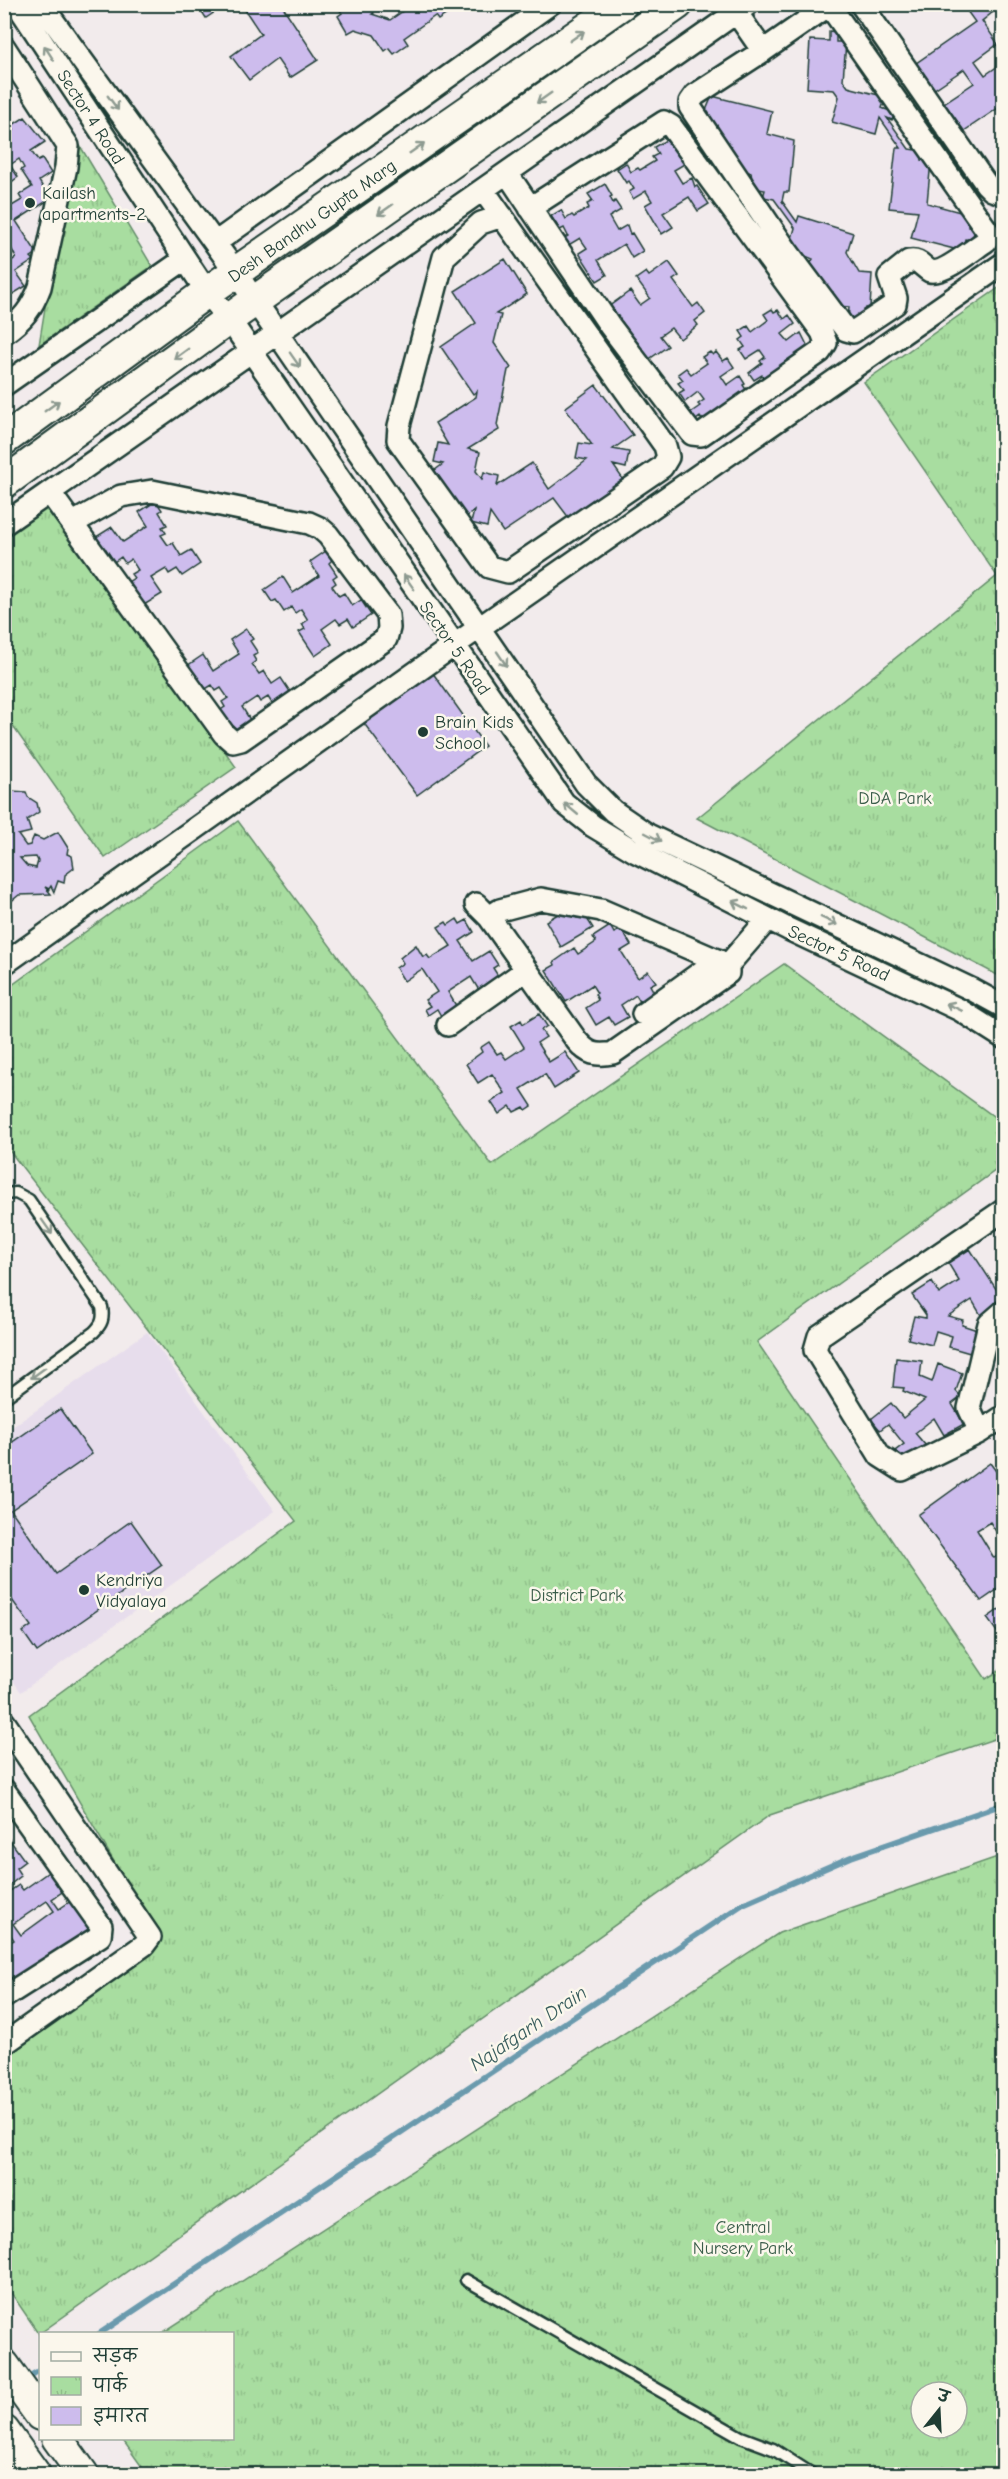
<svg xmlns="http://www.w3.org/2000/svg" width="1008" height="2479" viewBox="0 0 1008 2479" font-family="'Comic Neue','Playpen Sans Deva',sans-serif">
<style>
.built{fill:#e7ddec}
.park{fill:url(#park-tufts);stroke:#648d6a;stroke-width:1.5;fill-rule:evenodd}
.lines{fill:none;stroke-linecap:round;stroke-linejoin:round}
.stream{stroke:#6b9aad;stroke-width:6}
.building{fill:#cdbced;stroke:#1f3d34;stroke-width:1.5;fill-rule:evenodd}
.lane-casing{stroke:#1f3d34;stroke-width:15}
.street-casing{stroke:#1f3d34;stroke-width:26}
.secondary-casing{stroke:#1f3d34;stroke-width:34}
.lane{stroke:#fbf7ec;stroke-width:10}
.street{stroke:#fbf7ec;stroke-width:21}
.secondary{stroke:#fbf7ec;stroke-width:30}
.oneway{stroke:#8d9a90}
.poi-dot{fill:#1f3d34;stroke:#fbf7ec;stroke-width:2}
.labels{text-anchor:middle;stroke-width:5;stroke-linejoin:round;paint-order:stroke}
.street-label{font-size:18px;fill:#1f3d34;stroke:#fbf7ec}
.poi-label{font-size:18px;fill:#1f3d34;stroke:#fbf7ec;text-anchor:start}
.park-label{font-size:18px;fill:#3a5d4a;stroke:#fbf7ec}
.water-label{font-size:20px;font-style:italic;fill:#385c5c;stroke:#fbf7ec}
</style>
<defs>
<pattern id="park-tufts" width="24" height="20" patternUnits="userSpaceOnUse" patternTransform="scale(1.5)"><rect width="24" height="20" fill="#a8dda0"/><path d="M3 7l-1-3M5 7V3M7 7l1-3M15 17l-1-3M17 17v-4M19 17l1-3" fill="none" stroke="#90bf8a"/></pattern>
</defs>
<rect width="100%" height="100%" fill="#f2ebec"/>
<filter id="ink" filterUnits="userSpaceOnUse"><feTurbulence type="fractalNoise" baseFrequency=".0167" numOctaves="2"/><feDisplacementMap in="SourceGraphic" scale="12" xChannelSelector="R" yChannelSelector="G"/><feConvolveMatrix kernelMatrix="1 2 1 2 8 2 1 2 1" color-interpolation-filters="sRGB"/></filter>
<g filter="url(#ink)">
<path class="built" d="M 147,1332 L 275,1511 L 21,1692 L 5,1669 L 4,1433 Z"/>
<path class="park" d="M 73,134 L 152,266 L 39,345 Z
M 1003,285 L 1003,978 L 697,818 L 997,576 L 864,382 Z
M 46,499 L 236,767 L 105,858 L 5,715 L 4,528 Z
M 238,821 L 492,1165 L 784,964 L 1004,1124 L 1003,1165 L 757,1342 L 986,1679 L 1003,1668 L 1003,1736 L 770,1815 L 39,2334 L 5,2284 L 5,2054 L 159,1939 L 29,1715 L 296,1521 L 5,1145 L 4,991 Z
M 1003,1855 L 1003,2474 L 147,2474 L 122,2439 L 232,2438 L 232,2334 L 162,2333 L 779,1933 ZM 921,2392 L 957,2392 L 957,2428 L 921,2428 Z"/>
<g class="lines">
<path class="stream" d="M 99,2334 L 743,1904 L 851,1857 L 1004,1804
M 25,2379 L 40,2370"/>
</g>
<path class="building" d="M 197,4 L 227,4 L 206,18 Z
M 241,4 L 281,4 L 318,60 L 290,78 L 277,59 L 249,80 L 231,56 L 261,34 Z
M 335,4 L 368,4 L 374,13 L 372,14 L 390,20 L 403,11 L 399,4 L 451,5 L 447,8 L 450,12 L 438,20 L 435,16 L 404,38 L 408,44 L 394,54 L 389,48 L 385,51 L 374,35 L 355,29 L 348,33 L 338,16 L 342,13 Z
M 962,4 L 1003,4 L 982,21 L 998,44 L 975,61 L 985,75 L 1004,62 L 1004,104 L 964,131 L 944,103 L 974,83 L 964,69 L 930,92 L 912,66 L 975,22 Z
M 829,31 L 836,32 L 836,42 L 846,42 L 843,80 L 848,87 L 886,97 L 882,108 L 895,113 L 892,120 L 887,118 L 909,149 L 923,151 L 922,160 L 931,161 L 927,203 L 971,215 L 968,227 L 975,229 L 972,240 L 965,239 L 962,251 L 911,238 L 918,211 L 889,208 L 896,148 L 901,148 L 880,118 L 876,134 L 832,122 L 839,97 L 834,90 L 807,88 L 810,40 L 829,41 Z
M 712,96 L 772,111 L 767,134 L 794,141 L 789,192 L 784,192 L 782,201 L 797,222 L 799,216 L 853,233 L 847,252 L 859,273 L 872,274 L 870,308 L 866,308 L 865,323 L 848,322 L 849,307 L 836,306 L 833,292 L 821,293 L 807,270 L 813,259 L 789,249 L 795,228 L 774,199 L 763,197 L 765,190 L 753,188 L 751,172 L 738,173 L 725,153 L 726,140 L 711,135 L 702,120 Z
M 25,117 L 45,142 L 31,151 L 38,161 L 42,159 L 51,173 L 39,181 L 50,199 L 16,221 L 37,253 L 31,257 L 34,260 L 16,272 L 26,286 L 13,294 L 9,289 L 4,293 L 4,265 L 16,258 L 5,235 L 8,233 L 4,226 L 9,223 L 4,216 L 12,211 L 10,207 L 22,200 L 19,195 L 32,187 L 21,170 L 24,168 L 19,159 L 10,165 L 18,177 L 9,184 L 11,187 L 4,192 L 4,136 L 14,130 L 11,126 Z
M 671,137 L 678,149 L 675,150 L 678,156 L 681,154 L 686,163 L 674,170 L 682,183 L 692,178 L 695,187 L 697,186 L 709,204 L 698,211 L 689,197 L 663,213 L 673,227 L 662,234 L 645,205 L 652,201 L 646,191 L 633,199 L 629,192 L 634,189 L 629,181 L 626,183 L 617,169 L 626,163 L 631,172 L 638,168 L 640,170 L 655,161 L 652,157 L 658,154 L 654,147 Z
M 605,184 L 612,196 L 610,197 L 613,203 L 615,201 L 621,210 L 609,217 L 617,231 L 627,225 L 630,234 L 632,233 L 643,251 L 632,258 L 624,244 L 598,260 L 607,275 L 597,281 L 579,253 L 587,248 L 580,238 L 567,246 L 563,239 L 568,236 L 564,228 L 560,230 L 551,216 L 561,210 L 566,219 L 572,215 L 574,217 L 589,208 L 587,204 L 593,201 L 588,194 Z
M 505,259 L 527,294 L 496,314 L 501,315 L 494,343 L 511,368 L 508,370 L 497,425 L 499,430 L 468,449 L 480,452 L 476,471 L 482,479 L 484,472 L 499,476 L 497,486 L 532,463 L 549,489 L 587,460 L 576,458 L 579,443 L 592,445 L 565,408 L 596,385 L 633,435 L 613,449 L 629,452 L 626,468 L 613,465 L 625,482 L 572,522 L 554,498 L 503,532 L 490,513 L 487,527 L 471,523 L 474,511 L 461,521 L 426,477 L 443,464 L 434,462 L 438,443 L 448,445 L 435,423 L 476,397 L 477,391 L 473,394 L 441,347 L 476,323 L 455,291 Z
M 669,262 L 679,276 L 673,280 L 693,307 L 698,303 L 705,313 L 695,321 L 698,325 L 680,339 L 671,328 L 660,336 L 668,346 L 642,364 L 633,352 L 640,346 L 622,322 L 616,326 L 604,310 L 630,291 L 640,305 L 650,298 L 636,279 L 646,272 L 649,276 Z
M 772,309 L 774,312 L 778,310 L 784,319 L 789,315 L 795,324 L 782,334 L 789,342 L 801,333 L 809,349 L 767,383 L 762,375 L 754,380 L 749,373 L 762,363 L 760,361 L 765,357 L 760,350 L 746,359 L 740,350 L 745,347 L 740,340 L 744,337 L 740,331 L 748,326 L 752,332 L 768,320 L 764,314 Z
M 710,352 L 713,355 L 716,352 L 723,361 L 728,358 L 734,367 L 721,376 L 727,385 L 740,376 L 745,384 L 743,385 L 747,391 L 706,425 L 700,417 L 692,423 L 687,415 L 700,406 L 698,404 L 704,400 L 698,392 L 685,402 L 679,393 L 684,390 L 678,383 L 683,380 L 678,374 L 686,368 L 691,374 L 707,363 L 702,357 Z
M 156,501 L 162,510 L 159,512 L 167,525 L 162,527 L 166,533 L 161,535 L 168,545 L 173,543 L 181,556 L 191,550 L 200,564 L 182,576 L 177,569 L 169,574 L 166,569 L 151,578 L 162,594 L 144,605 L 128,582 L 134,578 L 131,574 L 138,570 L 131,559 L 125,563 L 121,557 L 114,562 L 106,549 L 102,552 L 93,539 L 112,527 L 123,542 L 148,526 L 139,512 Z
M 326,551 L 332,560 L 329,563 L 337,575 L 333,578 L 336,583 L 332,586 L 339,596 L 344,593 L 352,606 L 361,600 L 371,615 L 353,627 L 348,619 L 340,624 L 336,619 L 322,629 L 332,644 L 315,656 L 299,632 L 305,629 L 302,624 L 308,620 L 301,609 L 295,613 L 291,607 L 284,612 L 276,600 L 272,602 L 264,590 L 283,577 L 293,593 L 319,576 L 310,562 Z
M 246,629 L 253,639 L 250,641 L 258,653 L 253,656 L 256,661 L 252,664 L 259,674 L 264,671 L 272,684 L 281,678 L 291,693 L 273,705 L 268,697 L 260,702 L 257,697 L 242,707 L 252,723 L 235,734 L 219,711 L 225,707 L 222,702 L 228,698 L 221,688 L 216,691 L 212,685 L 204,690 L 196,678 L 193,680 L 184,668 L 203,655 L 213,671 L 239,654 L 230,640 Z
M 430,669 L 485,746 L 417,795 L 360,718 Z
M 11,791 L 26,792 L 28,797 L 37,803 L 39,812 L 27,820 L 31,832 L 18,835 L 26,846 L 30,845 L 34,836 L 43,840 L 58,832 L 68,848 L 67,854 L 72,856 L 74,868 L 65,875 L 64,883 L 58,881 L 54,892 L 51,886 L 49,889 L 45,887 L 51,894 L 19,895 L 4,907 L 4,862 L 10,858 L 4,850 L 4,831 L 6,833 L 10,831 L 7,821 L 4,822 L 4,801 L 5,798 L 9,798 ZM 36,857 L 38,861 L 36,868 L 27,866 L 20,858 Z
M 570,907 L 577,918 L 584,914 L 593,928 L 561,947 L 546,921 Z
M 457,919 L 460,924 L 467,920 L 474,932 L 460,941 L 473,961 L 489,951 L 498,965 L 493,968 L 500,979 L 480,992 L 471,977 L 448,992 L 458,1009 L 452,1013 L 450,1010 L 441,1016 L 437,1009 L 428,1015 L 425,1009 L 430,1006 L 425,1000 L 437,992 L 422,969 L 404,981 L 396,968 L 403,963 L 400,958 L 416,945 L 423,957 L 427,955 L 430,959 L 451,946 L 438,927 L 446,922 L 448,925 Z
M 617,922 L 631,945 L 621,951 L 638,978 L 648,971 L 656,982 L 650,985 L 656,996 L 642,1005 L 636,995 L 621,1005 L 628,1017 L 614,1025 L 609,1017 L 596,1025 L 586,1008 L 598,1000 L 595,994 L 597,993 L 592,985 L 566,1002 L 546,970 L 555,965 L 554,962 L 574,948 L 578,954 L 596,942 L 593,937 L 610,926 L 614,933 L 618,931 L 614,924 Z
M 539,1014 L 547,1026 L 541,1030 L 546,1037 L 537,1043 L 549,1062 L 565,1052 L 579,1073 L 554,1089 L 545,1074 L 521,1089 L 532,1106 L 526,1110 L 524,1107 L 514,1112 L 510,1106 L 499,1114 L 491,1102 L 505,1093 L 492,1074 L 478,1083 L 466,1064 L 482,1052 L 480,1048 L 489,1042 L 497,1054 L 501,1052 L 506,1059 L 524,1047 L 511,1026 L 521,1020 L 523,1024 Z
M 970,1249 L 1004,1301 L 982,1317 L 972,1300 L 948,1316 L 963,1320 L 962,1325 L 977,1330 L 970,1353 L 949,1347 L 952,1336 L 936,1331 L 932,1345 L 908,1339 L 914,1316 L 926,1318 L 926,1315 L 912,1295 L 932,1282 L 939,1294 L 959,1281 L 948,1263 Z
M 896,1358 L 922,1361 L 920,1377 L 932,1382 L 938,1364 L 962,1373 L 956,1391 L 961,1397 L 952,1404 L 964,1424 L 944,1435 L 934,1418 L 915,1433 L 926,1446 L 904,1463 L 895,1451 L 904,1444 L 888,1424 L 880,1430 L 871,1419 L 891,1403 L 903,1418 L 925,1400 L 903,1391 L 904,1388 L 893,1387 Z
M 60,1409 L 92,1454 L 11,1510 L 56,1574 L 131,1521 L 162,1565 L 37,1652 L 23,1632 L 31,1626 L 4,1589 L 4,1448 Z
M 990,1463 L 1004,1482 L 1004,1544 L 990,1522 L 977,1530 L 994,1558 L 1004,1553 L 1004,1585 L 981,1601 L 918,1515 Z
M 1004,1606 L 1004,1642 L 987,1618 Z
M 4,1832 L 25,1861 L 16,1868 L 21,1876 L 7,1887 L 4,1883 Z
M 54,1868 L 68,1888 L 52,1899 L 59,1909 L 77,1897 L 96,1924 L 4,1989 L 4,1946 L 14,1940 L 7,1929 L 4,1931 L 4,1895 L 19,1885 L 23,1890 ZM 47,1901 L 54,1911 L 21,1935 L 13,1924 Z"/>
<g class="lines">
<defs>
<path id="lane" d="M 4,1194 L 16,1193 L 29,1200 L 102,1307 C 104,1319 102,1324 94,1332 L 4,1398
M 466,2280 L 741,2437 L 773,2449 L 812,2474"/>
<path id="street" d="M 17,4 L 207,292 L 229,319 L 564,803 L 593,826 L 636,852 L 788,929 L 960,1010 L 1004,1038
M 41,4 L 225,257 L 586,784 L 613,811 L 648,835 L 971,989 L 1004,1007
M 861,4 L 986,184 L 992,190 L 1004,194
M 736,12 L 763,51 L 695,95 L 690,102 L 690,107 L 787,251 L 846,330 L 853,332 L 895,304 L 896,298 L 889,277 L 909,261 C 920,259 922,267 930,271 C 943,275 975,248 986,241 L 989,233 L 834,12 L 828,9 L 822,10 L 763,51
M 4,47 L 68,146 L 66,167 L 40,287 C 32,308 23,320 4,333
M 507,173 L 610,326 L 692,434 L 701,435 L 820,352 L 826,343 L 822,332 L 671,126 L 664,122 L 530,208
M 483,190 L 491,201 L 665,446 L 668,457 L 662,467 L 508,572 L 489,567 L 398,440 L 399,426 L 444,257 L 481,223 L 502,216
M 215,243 L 550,4
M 4,385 L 185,259
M 50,493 L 224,734 L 233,742 L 241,740 L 386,639 L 389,628 L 388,615 L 328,535 L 320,528 L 309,523 L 152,491 L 121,496 L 73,523
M 4,524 L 747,5
M 476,904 L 489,917 L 577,1041 C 588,1054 596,1056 613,1053 L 728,973 L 728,965 L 768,919
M 489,917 L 500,910 L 541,899 L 601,910 L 728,965
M 4,964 L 453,646 L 1004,263
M 643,1014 L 718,960
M 448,1025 L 526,970
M 1004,1210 L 819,1336 L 815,1350 L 880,1456 L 902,1470 L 980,1432 L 1004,1416
M 980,1432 L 969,1408 L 989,1324 L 1004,1311
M 4,1722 L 150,1937 L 144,1945 L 4,2044
M 4,1790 L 101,1926 L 100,1936 L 4,1997"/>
<path id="secondary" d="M 4,440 L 207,292 L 622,4
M 4,483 L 229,319 L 678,4
M 4,2365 L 40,2415
M 4,2431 L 35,2474
M 57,2438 L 83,2474"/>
</defs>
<use href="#lane" class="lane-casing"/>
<use href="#street" class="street-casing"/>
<use href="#secondary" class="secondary-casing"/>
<use href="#lane" class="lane"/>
<use href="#street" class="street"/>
<use href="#secondary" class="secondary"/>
</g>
<defs><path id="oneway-shaft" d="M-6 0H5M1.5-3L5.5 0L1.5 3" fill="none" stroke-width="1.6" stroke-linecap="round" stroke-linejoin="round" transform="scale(1.5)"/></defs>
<g class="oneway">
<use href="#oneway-shaft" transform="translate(577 36) rotate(-35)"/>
<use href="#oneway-shaft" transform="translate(49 53) rotate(-123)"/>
<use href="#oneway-shaft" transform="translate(544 98) rotate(145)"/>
<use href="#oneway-shaft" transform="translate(113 103) rotate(54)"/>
<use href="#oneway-shaft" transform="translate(417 148) rotate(-35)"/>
<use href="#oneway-shaft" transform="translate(385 210) rotate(145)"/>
<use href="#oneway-shaft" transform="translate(181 354) rotate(144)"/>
<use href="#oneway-shaft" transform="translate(295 360) rotate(55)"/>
<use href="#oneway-shaft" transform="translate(52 406) rotate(-36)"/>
<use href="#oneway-shaft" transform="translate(409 582) rotate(-125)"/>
<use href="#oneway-shaft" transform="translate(502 659) rotate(56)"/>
<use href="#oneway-shaft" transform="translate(571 809) rotate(-140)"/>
<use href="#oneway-shaft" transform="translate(653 837) rotate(28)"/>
<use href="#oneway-shaft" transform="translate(740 905) rotate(-153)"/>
<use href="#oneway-shaft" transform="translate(829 921) rotate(25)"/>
<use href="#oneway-shaft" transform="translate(954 1007) rotate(-154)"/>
<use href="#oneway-shaft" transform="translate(47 1227) rotate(55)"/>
<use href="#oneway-shaft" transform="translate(38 1373) rotate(144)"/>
</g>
</g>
<g class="poi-dot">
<circle cx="30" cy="203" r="6"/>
<circle cx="423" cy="732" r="6"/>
<circle cx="84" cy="1590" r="6"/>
</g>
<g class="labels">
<g class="street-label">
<text transform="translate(91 117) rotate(57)" y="6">Sector 4 Road</text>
<text transform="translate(312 221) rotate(-35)" y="6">Desh Bandhu Gupta Marg</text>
<text transform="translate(455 648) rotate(55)" y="6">Sector 5 Road</text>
<text transform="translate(839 953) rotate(25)" y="6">Sector 5 Road</text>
</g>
<g class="poi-label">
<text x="42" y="199">Kailash<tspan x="42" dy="21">apartments-2</tspan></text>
<text x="435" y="728">Brain Kids<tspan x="435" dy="21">School</tspan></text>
<text x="96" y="1586">Kendriya<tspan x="96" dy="21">Vidyalaya</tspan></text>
</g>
<g class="park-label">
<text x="895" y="804">DDA Park</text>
<text x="577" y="1601">District Park</text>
<text x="743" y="2233">Central<tspan x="743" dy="21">Nursery Park</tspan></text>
</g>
<g class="water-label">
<text transform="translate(528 2028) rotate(-34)" y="7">Najafgarh Drain</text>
</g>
</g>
<rect width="1008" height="2479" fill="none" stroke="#fbf7ec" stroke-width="24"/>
<rect x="12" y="12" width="984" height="2455" fill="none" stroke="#1f3d34" stroke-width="2" filter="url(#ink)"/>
<rect x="39" y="2332" width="195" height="108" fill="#fbf7ec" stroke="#a3ada2" stroke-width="1.5"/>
<rect x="51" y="2352" width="30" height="9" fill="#fbf7ec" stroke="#a3ada2" stroke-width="1.5"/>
<text x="93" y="2362" font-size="18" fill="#1f3d34">सड़क</text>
<rect x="51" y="2377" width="30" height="18" fill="url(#park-tufts)" stroke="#a3ada2" stroke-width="1.5"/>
<text x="93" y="2392" font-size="18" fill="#1f3d34">पार्क</text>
<rect x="51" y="2407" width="30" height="18" fill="#cdbced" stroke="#a3ada2" stroke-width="1.5"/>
<text x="93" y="2422" font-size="18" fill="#1f3d34">इमारत</text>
<g transform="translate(939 2410) rotate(18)"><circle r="28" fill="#fbf7ec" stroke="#a3ada2" stroke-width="1.5"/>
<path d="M0-4.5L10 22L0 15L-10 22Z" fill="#1f3d34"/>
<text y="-9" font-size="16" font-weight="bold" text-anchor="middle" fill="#1f3d34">उ</text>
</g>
</svg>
